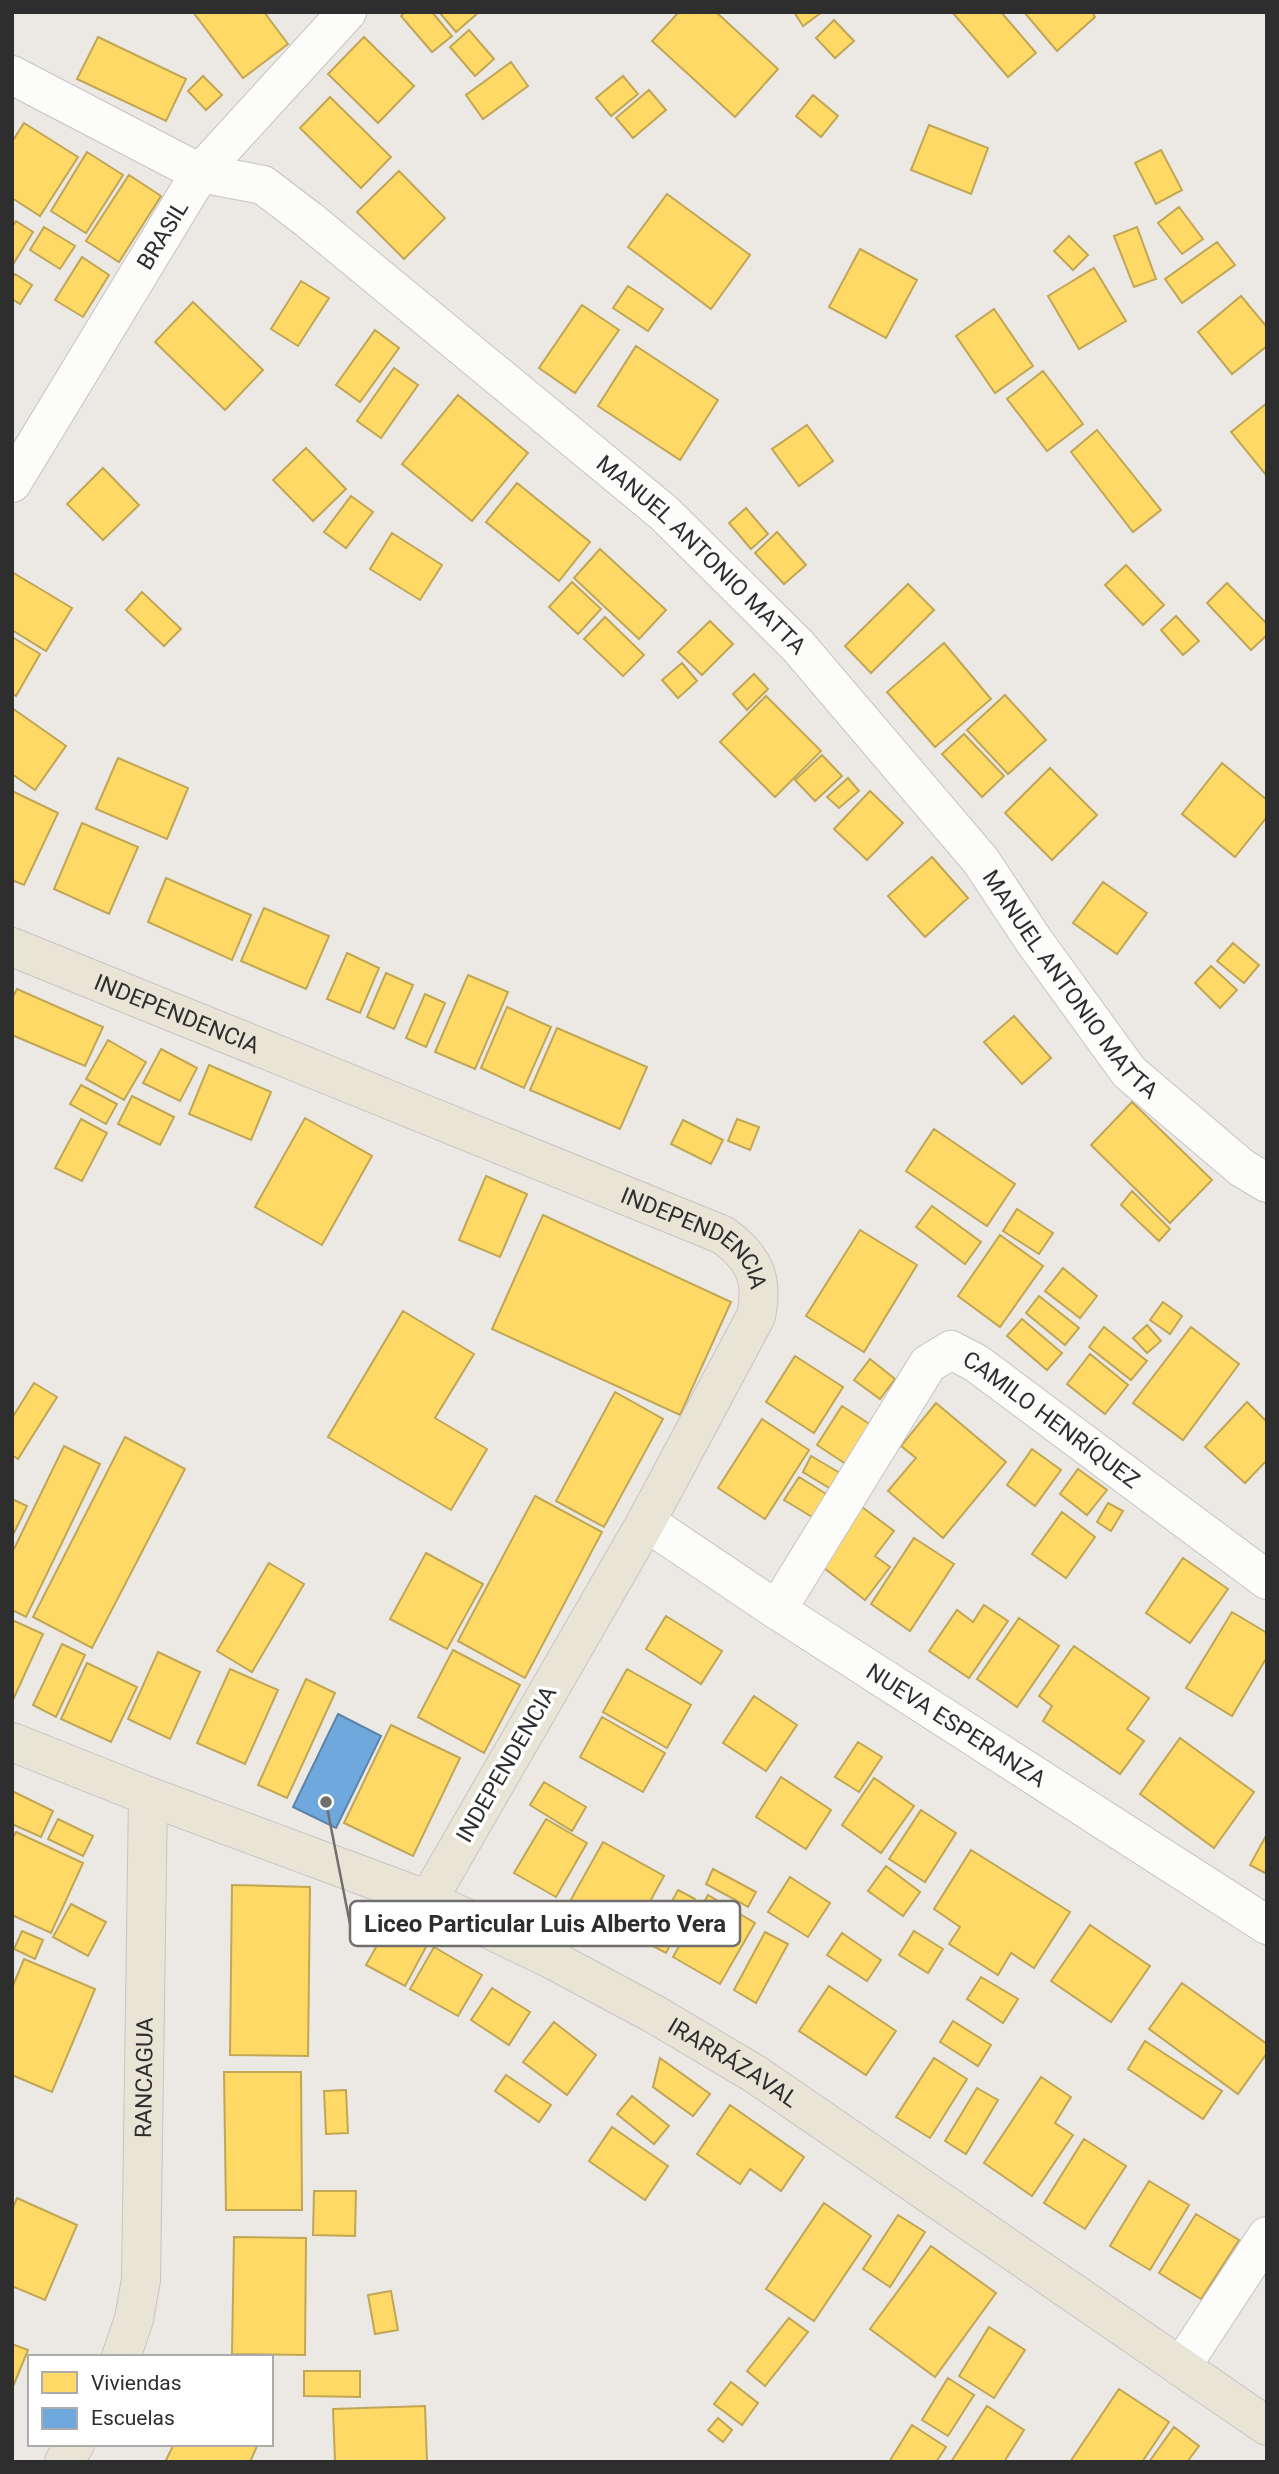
<svg xmlns="http://www.w3.org/2000/svg" width="1279" height="2474" viewBox="0 0 1279 2474" font-family="Roboto,sans-serif">
<style>
.homes{fill:#ffd966;stroke:#c0a655;stroke-width:2}
.schools{fill:#6fa8dc;stroke:#5c83a8;stroke-width:2}
.lines{fill:none;stroke-linecap:round;stroke-linejoin:round}
.street-casing{stroke:#c5c4c5;stroke-width:40}
.primary-casing{stroke:#c6c5c4;stroke-width:40}
.street{stroke:#fcfcfb;stroke-width:38}
.primary{stroke:#e8e4d6;stroke-width:38}
.labels{text-anchor:middle;stroke-width:7;stroke-linejoin:round;paint-order:stroke}
.street-label{font-size:23px;fill:#2e2e2e;stroke:#fff}
.leader{fill:none;stroke:#706f6e;stroke-width:2.5}
.callout-dot{fill:#706f6e;stroke:#fff;stroke-width:2.5}
.callout{fill:#fff;stroke:#706f6e;stroke-width:2.5}
.callout-label{font-size:24px;text-anchor:middle;font-weight:bold;fill:#2e2e2e}
</style>
<rect width="100%" height="100%" fill="#ece8e4"/>
<path class="homes" d="M 193,12 L 264,12 L 288,44 L 243,78 Z
M 405,12 L 432,12 L 452,36 L 432,52 L 401,16 Z
M 439,12 L 479,12 L 456,32 Z
M 679,12 L 716,12 L 778,69 L 735,117 L 652,41 Z
M 794,12 L 822,12 L 803,26 Z
M 952,12 L 1001,12 L 1036,53 L 1008,77 Z
M 1024,12 L 1092,12 L 1095,17 L 1057,51 Z
M 834,20 L 854,41 L 835,58 L 816,38 Z
M 469,30 L 494,59 L 475,76 L 450,47 Z
M 98,37 L 186,79 L 166,121 L 77,79 Z
M 364,37 L 414,86 L 378,123 L 328,74 Z
M 511,62 L 528,86 L 483,119 L 466,95 Z
M 203,76 L 222,95 L 206,110 L 188,91 Z
M 623,76 L 638,94 L 611,116 L 596,98 Z
M 649,90 L 666,110 L 633,138 L 616,118 Z
M 813,95 L 838,116 L 821,137 L 796,116 Z
M 330,97 L 391,157 L 361,188 L 300,128 Z
M 24,123 L 78,157 L 40,216 L 12,198 L 12,142 Z
M 929,125 L 988,148 L 971,194 L 911,170 Z
M 1161,150 L 1182,190 L 1156,204 L 1135,163 Z
M 87,152 L 123,175 L 86,233 L 51,211 Z
M 399,171 L 445,218 L 404,259 L 357,212 Z
M 129,175 L 161,196 L 119,262 L 86,241 Z
M 667,194 L 750,255 L 711,309 L 628,247 Z
M 1179,207 L 1203,239 L 1182,254 L 1158,223 Z
M 16,221 L 33,232 L 12,266 L 12,227 Z
M 44,227 L 75,246 L 60,269 L 30,250 Z
M 1137,227 L 1156,279 L 1134,287 L 1114,236 Z
M 1069,236 L 1088,255 L 1073,270 L 1054,251 Z
M 1217,242 L 1235,265 L 1182,303 L 1165,279 Z
M 860,249 L 917,280 L 886,338 L 829,307 Z
M 82,257 L 109,275 L 83,317 L 55,300 Z
M 1094,268 L 1126,321 L 1079,349 L 1048,296 Z
M 15,274 L 32,285 L 20,304 L 12,299 L 12,278 Z
M 301,281 L 329,298 L 298,346 L 271,329 Z
M 628,286 L 663,309 L 648,331 L 613,308 Z
M 1241,296 L 1267,327 L 1267,346 L 1232,374 L 1198,332 Z
M 193,302 L 263,370 L 225,410 L 155,342 Z
M 582,305 L 619,330 L 575,393 L 539,368 Z
M 994,309 L 1033,366 L 995,393 L 956,336 Z
M 375,330 L 399,348 L 360,402 L 336,385 Z
M 636,346 L 718,400 L 680,460 L 598,406 Z
M 394,368 L 418,385 L 381,438 L 357,421 Z
M 1043,371 L 1083,424 L 1047,451 L 1007,399 Z
M 458,395 L 528,453 L 472,521 L 402,464 Z
M 1267,403 L 1267,475 L 1266,475 L 1231,432 Z
M 807,425 L 833,461 L 799,486 L 772,449 Z
M 1097,430 L 1161,510 L 1133,532 L 1071,452 Z
M 306,448 L 346,489 L 313,521 L 273,480 Z
M 103,468 L 139,505 L 103,540 L 67,504 Z
M 517,483 L 590,542 L 559,581 L 486,522 Z
M 351,496 L 373,512 L 346,548 L 324,532 Z
M 746,508 L 768,534 L 751,549 L 729,523 Z
M 777,532 L 806,565 L 784,584 L 755,553 Z
M 392,533 L 442,565 L 420,600 L 370,569 Z
M 600,549 L 666,610 L 639,639 L 574,578 Z
M 1126,565 L 1164,605 L 1143,625 L 1105,585 Z
M 12,572 L 72,608 L 46,651 L 12,630 Z
M 572,582 L 601,609 L 578,634 L 549,607 Z
M 1227,583 L 1267,624 L 1267,635 L 1251,650 L 1207,603 Z
M 908,584 L 934,610 L 871,673 L 845,646 Z
M 142,592 L 181,629 L 164,646 L 126,610 Z
M 1176,616 L 1199,641 L 1183,655 L 1161,630 Z
M 605,617 L 644,655 L 623,676 L 584,639 Z
M 710,621 L 733,644 L 702,675 L 678,652 Z
M 12,637 L 40,654 L 16,696 L 12,693 Z
M 944,643 L 991,699 L 935,747 L 887,692 Z
M 682,663 L 697,681 L 678,698 L 662,680 Z
M 754,674 L 768,689 L 747,710 L 733,694 Z
M 1005,695 L 1046,740 L 1008,774 L 967,730 Z
M 766,696 L 821,751 L 775,797 L 720,742 Z
M 12,708 L 66,746 L 35,790 L 12,774 Z
M 964,734 L 1004,776 L 982,797 L 942,754 Z
M 822,755 L 842,776 L 815,801 L 795,780 Z
M 118,758 L 188,788 L 167,839 L 96,809 Z
M 1222,763 L 1267,800 L 1267,817 L 1235,857 L 1182,814 Z
M 1050,768 L 1097,815 L 1052,860 L 1005,813 Z
M 848,778 L 859,791 L 839,808 L 827,797 Z
M 12,791 L 58,813 L 24,885 L 12,880 Z
M 870,791 L 903,823 L 867,860 L 834,829 Z
M 82,823 L 138,847 L 109,914 L 54,889 Z
M 932,857 L 968,898 L 925,937 L 888,896 Z
M 166,878 L 251,915 L 232,960 L 148,922 Z
M 1103,882 L 1147,913 L 1117,954 L 1073,923 Z
M 264,908 L 329,936 L 306,989 L 241,961 Z
M 1233,943 L 1259,965 L 1244,983 L 1217,961 Z
M 347,953 L 379,968 L 360,1013 L 327,999 Z
M 1211,966 L 1237,990 L 1220,1008 L 1195,983 Z
M 386,973 L 413,985 L 394,1029 L 367,1017 Z
M 468,975 L 508,992 L 475,1069 L 435,1052 Z
M 17,989 L 103,1027 L 85,1066 L 12,1035 L 12,999 Z
M 425,994 L 445,1003 L 426,1047 L 406,1038 Z
M 507,1007 L 551,1027 L 524,1088 L 481,1068 Z
M 1014,1016 L 1051,1058 L 1022,1084 L 984,1042 Z
M 557,1028 L 647,1067 L 620,1129 L 530,1090 Z
M 108,1040 L 146,1062 L 124,1100 L 86,1079 Z
M 161,1049 L 197,1068 L 180,1101 L 143,1083 Z
M 209,1065 L 271,1092 L 251,1140 L 189,1114 Z
M 81,1085 L 117,1104 L 106,1124 L 70,1104 Z
M 132,1096 L 174,1117 L 160,1145 L 118,1124 Z
M 1132,1102 L 1212,1180 L 1170,1223 L 1091,1145 Z
M 305,1118 L 372,1156 L 322,1245 L 255,1207 Z
M 81,1119 L 107,1133 L 82,1181 L 55,1168 Z
M 737,1119 L 759,1127 L 750,1150 L 728,1141 Z
M 683,1120 L 723,1140 L 711,1164 L 671,1144 Z
M 934,1129 L 1015,1184 L 987,1226 L 906,1171 Z
M 486,1176 L 527,1194 L 500,1257 L 459,1240 Z
M 1132,1191 L 1170,1229 L 1159,1241 L 1121,1205 Z
M 932,1206 L 981,1242 L 965,1264 L 916,1227 Z
M 1017,1209 L 1053,1233 L 1039,1254 L 1003,1231 Z
M 543,1215 L 731,1302 L 680,1415 L 492,1329 Z
M 860,1230 L 917,1265 L 864,1352 L 806,1316 Z
M 1000,1235 L 1043,1266 L 1000,1327 L 958,1296 Z
M 1063,1268 L 1097,1296 L 1080,1318 L 1045,1291 Z
M 1039,1296 L 1079,1328 L 1065,1345 L 1026,1313 Z
M 1163,1302 L 1182,1316 L 1170,1334 L 1150,1320 Z
M 403,1311 L 474,1354 L 435,1418 L 487,1449 L 451,1510 L 328,1437 Z
M 1022,1319 L 1062,1353 L 1047,1370 L 1007,1336 Z
M 1147,1325 L 1161,1341 L 1147,1353 L 1133,1338 Z
M 1104,1327 L 1147,1361 L 1131,1380 L 1089,1347 Z
M 1191,1327 L 1239,1364 L 1183,1440 L 1133,1403 Z
M 1090,1354 L 1128,1385 L 1105,1414 L 1067,1384 Z
M 795,1356 L 843,1387 L 814,1433 L 766,1402 Z
M 870,1359 L 895,1379 L 880,1399 L 854,1380 Z
M 34,1383 L 57,1397 L 18,1459 L 12,1455 L 12,1418 Z
M 615,1392 L 663,1419 L 604,1527 L 556,1501 Z
M 1247,1402 L 1267,1422 L 1267,1460 L 1245,1483 L 1205,1447 Z
M 936,1403 L 1006,1462 L 943,1538 L 888,1491 L 916,1458 L 901,1446 Z
M 842,1406 L 871,1425 L 846,1464 L 817,1445 Z
M 762,1419 L 809,1450 L 765,1519 L 718,1488 Z
M 125,1437 L 185,1469 L 92,1648 L 33,1617 Z
M 64,1446 L 100,1464 L 26,1617 L 12,1610 L 12,1553 Z
M 1032,1449 L 1061,1470 L 1035,1506 L 1007,1485 Z
M 811,1456 L 840,1473 L 831,1489 L 803,1472 Z
M 1078,1469 L 1107,1490 L 1087,1515 L 1060,1494 Z
M 799,1477 L 836,1500 L 822,1523 L 784,1500 Z
M 535,1496 L 602,1532 L 525,1678 L 458,1641 Z
M 12,1499 L 27,1506 L 12,1537 Z
M 1108,1503 L 1123,1511 L 1111,1531 L 1097,1522 Z
M 862,1507 L 894,1531 L 875,1556 L 890,1567 L 865,1600 L 819,1564 Z
M 1062,1512 L 1095,1537 L 1066,1578 L 1032,1554 Z
M 914,1538 L 954,1564 L 910,1631 L 871,1604 Z
M 426,1553 L 483,1584 L 447,1649 L 390,1619 Z
M 1183,1558 L 1228,1589 L 1190,1643 L 1146,1613 Z
M 269,1563 L 304,1584 L 252,1672 L 217,1651 Z
M 984,1605 L 1008,1621 L 969,1678 L 929,1651 L 957,1610 L 973,1622 Z
M 1232,1612 L 1267,1633 L 1267,1657 L 1232,1716 L 1186,1688 Z
M 666,1616 L 722,1651 L 701,1684 L 646,1649 Z
M 1019,1618 L 1059,1646 L 1017,1707 L 977,1679 Z
M 12,1620 L 43,1634 L 12,1702 Z
M 62,1644 L 85,1655 L 56,1717 L 33,1705 Z
M 1074,1646 L 1149,1698 L 1127,1729 L 1144,1741 L 1120,1774 L 1043,1721 L 1052,1706 L 1039,1696 Z
M 453,1650 L 520,1685 L 484,1753 L 418,1717 Z
M 158,1652 L 200,1672 L 170,1739 L 128,1719 Z
M 87,1663 L 137,1687 L 111,1742 L 61,1719 Z
M 230,1669 L 278,1690 L 245,1764 L 197,1743 Z
M 627,1669 L 691,1705 L 667,1748 L 603,1712 Z
M 306,1679 L 335,1693 L 287,1798 L 258,1785 Z
M 754,1696 L 797,1725 L 766,1771 L 723,1743 Z
M 602,1717 L 665,1753 L 643,1792 L 580,1757 Z
M 391,1725 L 460,1758 L 413,1856 L 344,1823 Z
M 1180,1738 L 1254,1792 L 1214,1848 L 1140,1794 Z
M 858,1742 L 882,1757 L 859,1792 L 835,1777 Z
M 781,1777 L 831,1810 L 806,1849 L 756,1817 Z
M 874,1778 L 914,1806 L 881,1853 L 842,1825 Z
M 544,1782 L 586,1807 L 572,1831 L 530,1805 Z
M 12,1791 L 53,1811 L 41,1837 L 12,1824 Z
M 921,1810 L 956,1833 L 925,1882 L 889,1859 Z
M 58,1819 L 93,1836 L 83,1856 L 48,1839 Z
M 546,1819 L 587,1843 L 556,1897 L 514,1873 Z
M 16,1832 L 83,1863 L 51,1933 L 12,1915 L 12,1839 Z
M 1267,1834 L 1267,1874 L 1250,1865 Z
M 603,1842 L 664,1876 L 630,1938 L 569,1903 Z
M 971,1850 L 1070,1912 L 1034,1968 L 1011,1953 L 998,1975 L 949,1944 L 960,1927 L 934,1909 Z
M 886,1866 L 920,1892 L 903,1916 L 868,1891 Z
M 713,1869 L 756,1892 L 748,1907 L 706,1884 Z
M 790,1877 L 830,1903 L 808,1937 L 768,1912 Z
M 232,1885 L 310,1887 L 308,2056 L 230,2055 Z
M 678,1890 L 695,1899 L 666,1953 L 649,1944 Z
M 708,1895 L 755,1923 L 720,1984 L 673,1957 Z
M 71,1904 L 106,1922 L 88,1956 L 53,1937 Z
M 395,1913 L 433,1934 L 405,1986 L 366,1965 Z
M 1090,1925 L 1150,1966 L 1111,2022 L 1051,1981 Z
M 22,1931 L 43,1940 L 35,1959 L 14,1949 Z
M 914,1931 L 943,1949 L 928,1973 L 899,1955 Z
M 765,1932 L 788,1944 L 756,2003 L 734,1990 Z
M 842,1933 L 881,1960 L 867,1981 L 827,1955 Z
M 434,1947 L 482,1975 L 458,2016 L 410,1989 Z
M 24,1959 L 95,1989 L 52,2092 L 12,2075 L 12,1988 Z
M 981,1977 L 1018,1999 L 1003,2023 L 967,1999 Z
M 1182,1983 L 1267,2044 L 1267,2053 L 1238,2094 L 1149,2029 Z
M 829,1986 L 896,2031 L 866,2075 L 799,2031 Z
M 492,1988 L 530,2012 L 509,2045 L 471,2020 Z
M 953,2021 L 991,2045 L 978,2066 L 940,2042 Z
M 554,2022 L 596,2055 L 567,2095 L 523,2062 Z
M 1145,2041 L 1222,2091 L 1203,2119 L 1128,2069 Z
M 660,2058 L 710,2094 L 693,2116 L 653,2087 Z
M 934,2058 L 967,2079 L 930,2138 L 896,2117 Z
M 224,2072 L 301,2072 L 302,2210 L 226,2210 Z
M 506,2075 L 551,2105 L 539,2122 L 495,2091 Z
M 1041,2077 L 1071,2097 L 1055,2123 L 1073,2135 L 1032,2196 L 984,2163 Z
M 977,2088 L 998,2100 L 966,2154 L 945,2141 Z
M 346,2090 L 348,2133 L 326,2134 L 324,2091 Z
M 632,2096 L 669,2126 L 654,2144 L 617,2114 Z
M 730,2105 L 804,2157 L 781,2191 L 750,2169 L 740,2184 L 697,2154 Z
M 612,2127 L 668,2166 L 645,2200 L 589,2161 Z
M 1084,2139 L 1126,2166 L 1085,2229 L 1044,2203 Z
M 1149,2181 L 1189,2205 L 1150,2270 L 1110,2246 Z
M 314,2191 L 356,2191 L 355,2236 L 313,2235 Z
M 17,2198 L 77,2225 L 45,2300 L 12,2286 L 12,2210 Z
M 824,2203 L 871,2236 L 814,2321 L 766,2289 Z
M 1196,2214 L 1239,2240 L 1201,2299 L 1159,2273 Z
M 898,2215 L 925,2232 L 890,2287 L 863,2269 Z
M 234,2237 L 306,2238 L 305,2355 L 232,2354 Z
M 931,2246 L 996,2293 L 935,2377 L 870,2329 Z
M 391,2291 L 398,2330 L 375,2334 L 368,2295 Z
M 789,2318 L 808,2332 L 765,2386 L 747,2371 Z
M 989,2327 L 1025,2350 L 994,2398 L 959,2376 Z
M 12,2344 L 28,2350 L 12,2389 Z
M 304,2371 L 360,2371 L 360,2397 L 304,2396 Z
M 948,2378 L 974,2395 L 948,2436 L 922,2420 Z
M 731,2382 L 758,2403 L 742,2425 L 714,2404 Z
M 1119,2389 L 1169,2422 L 1142,2462 L 1070,2462 Z
M 425,2406 L 427,2462 L 335,2462 L 333,2409 Z
M 987,2406 L 1024,2430 L 1004,2462 L 951,2462 Z
M 718,2418 L 732,2430 L 723,2442 L 708,2430 Z
M 912,2425 L 946,2447 L 936,2462 L 889,2462 Z
M 1174,2427 L 1199,2446 L 1187,2462 L 1149,2462 Z
M 174,2444 L 258,2444 L 250,2462 L 165,2462 Z"/>
<path class="schools" d="M 338,1714 L 381,1736 L 336,1828 L 293,1807 Z"/>
<g class="lines">
<defs>
<g id="street">
<path id="s1" d="M 12,75 L 200,173 L 263,185 L 309,220 L 664,513 L 798,646 L 981,861 L 1034,941 L 1129,1072 L 1242,1168 L 1267,1183"/>
<path id="s2" d="M 12,483 L 200,173 L 347,12"/>
<path id="s3" d="M 646,1522 L 777,1610 L 1267,1925"/>
<path id="s4" d="M 777,1610 L 928,1364 L 951,1350 L 976,1363 L 1267,1580"/>
<path d="M 1181,2367 L 1267,2236"/>
</g>
<g id="primary">
<path id="s5" d="M 12,947 L 723,1235 C 754,1258 764,1278 756,1316 L 646,1522 L 428,1900"/>
<path id="s6" d="M 12,1742 L 148,1796 L 428,1900 L 551,1959 L 654,2014 L 755,2074 L 1267,2426"/>
<path id="s7" d="M 121,2357 L 134,2319 L 141,2280 L 148,1796"/>
<path d="M 64,2462 L 75,2444"/>
</g>
</defs>
<use href="#street" class="street-casing"/>
<use href="#primary" class="primary-casing"/>
<use href="#street" class="street"/>
<use href="#primary" class="primary"/>
</g>
<g class="labels">
<g class="street-label">
<text dy="8" stroke="none"><textPath href="#s2" startOffset="290">BRASIL</textPath></text>
<text dy="8" stroke="none"><textPath href="#s1" startOffset="850">MANUEL ANTONIO MATTA</textPath></text>
<text dy="8" stroke="none"><textPath href="#s1" startOffset="1418">MANUEL ANTONIO MATTA</textPath></text>
<text dy="8" stroke="none"><textPath href="#s5" startOffset="178">INDEPENDENCIA</textPath></text>
<text dy="8" stroke="none"><textPath href="#s5" startOffset="746">INDEPENDENCIA</textPath></text>
<text dy="8" stroke="none"><textPath href="#s4" startOffset="438">CAMILO HENRÍQUEZ</textPath></text>
<text dy="8" stroke="none"><textPath href="#s3" startOffset="371">NUEVA ESPERANZA</textPath></text>
<text transform="translate(506 1764) rotate(-60)" y="8">INDEPENDENCIA</text>
<text dy="8" stroke="none"><textPath href="#s6" startOffset="791">IRARRÁZAVAL</textPath></text>
<text dy="8" stroke="none"><textPath href="#s7" startOffset="282">RANCAGUA</textPath></text>
</g>
</g>
<path class="leader" d="M326 1802L350 1924"/>
<circle class="callout-dot" cx="326" cy="1802" r="7"/>
<rect class="callout" x="350" y="1901" width="390" height="45" rx="7"/>
<g class="callout-label">
<text x="545" y="1932">Liceo Particular Luis Alberto Vera</text>
</g>
<rect width="1279" height="2474" fill="none" stroke="#2e2e2e" stroke-width="28"/>
<rect x="28" y="2355" width="245" height="91" fill="#ffffff" stroke="#ababab" stroke-width="2"/>
<rect x="42" y="2372" width="35" height="21" fill="#ffd966" stroke="#ababab" stroke-width="2"/>
<text x="91" y="2390" font-size="21" fill="#2e2e2e">Viviendas</text>
<rect x="42" y="2408" width="35" height="21" fill="#6fa8dc" stroke="#ababab" stroke-width="2"/>
<text x="91" y="2425" font-size="21" fill="#2e2e2e">Escuelas</text>
</svg>
